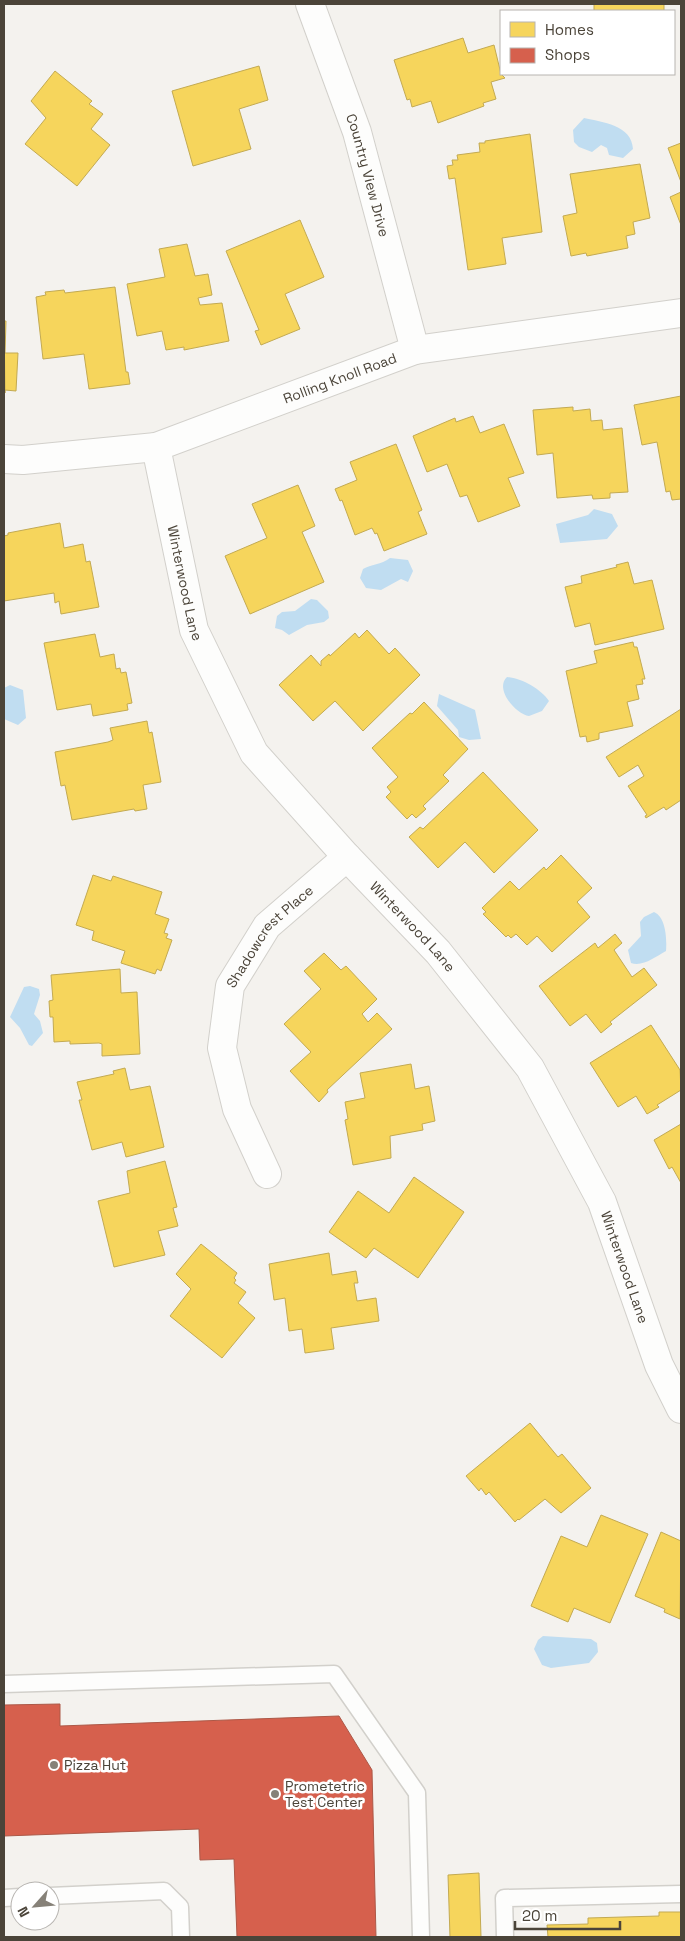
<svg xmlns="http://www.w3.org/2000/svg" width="685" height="1941" viewBox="0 0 685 1941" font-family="'Space Grotesk',sans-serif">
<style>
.water{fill:#c0ddf1}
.homes{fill:#f6d55c;stroke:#c3aa52}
.shops{fill:#d6604d;stroke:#ac5847}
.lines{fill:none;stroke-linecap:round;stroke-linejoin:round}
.lane-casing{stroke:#d2d0cb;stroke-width:19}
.street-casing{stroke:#d2d0cb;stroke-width:30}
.lane{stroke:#fdfdfc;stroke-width:16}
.street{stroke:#fdfdfc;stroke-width:28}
.poi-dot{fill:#868178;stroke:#fff;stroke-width:2}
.labels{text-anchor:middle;stroke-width:5;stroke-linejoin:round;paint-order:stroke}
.street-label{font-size:14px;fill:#4b4439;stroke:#fff}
.poi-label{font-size:14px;fill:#4b4439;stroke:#fff;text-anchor:start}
</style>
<rect width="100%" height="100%" fill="#f4f2ee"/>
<path class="water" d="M 584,118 C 602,122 632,125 633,149 L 623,158 L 609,155 L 607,148 L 601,145 L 592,152 L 579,147 L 574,142 L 573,130 Z
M 594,509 L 612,514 L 618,526 L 607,539 L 560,543 L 556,524 L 588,515 Z
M 390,558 L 408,560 L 413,571 L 408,582 L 401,579 L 381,590 L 366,588 L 360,578 L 363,569 C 371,564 381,565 390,558 Z
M 311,599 L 317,600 L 328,611 L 329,618 L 324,622 L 307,625 L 289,635 L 282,630 L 275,628 L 277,616 L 282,612 L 295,611 Z
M 507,677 C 521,678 541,689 549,701 L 542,711 L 529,716 C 516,714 494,689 507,677 Z
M 10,685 L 23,690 L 26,718 L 18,725 L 4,719 L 4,688 Z
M 439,694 L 475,710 L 481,739 L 469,740 L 459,737 L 458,730 L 437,706 Z
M 654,912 C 666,917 667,939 666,951 C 655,957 643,967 631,963 L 628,950 L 641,936 L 640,922 L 644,917 Z
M 30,986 L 39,989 L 40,995 L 34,1014 L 40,1021 L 43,1033 L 32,1046 L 29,1045 L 20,1028 L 10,1017 L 24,987 Z
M 543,1636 L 591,1639 L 597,1643 L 598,1652 L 589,1663 L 551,1668 L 542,1665 L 534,1649 L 538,1640 Z"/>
<path class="homes" d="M 594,4 L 664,4 L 664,11 L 594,11 Z
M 463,38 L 468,53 L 494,45 L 501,74 L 505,78 L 491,82 L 496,99 L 483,103 L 484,106 L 438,123 L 431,101 L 412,107 L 410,99 L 407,100 L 394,60 Z
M 259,66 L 268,100 L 239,109 L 251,149 L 193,166 L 172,91 Z
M 55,71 L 92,101 L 89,104 L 103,114 L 91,129 L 110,145 L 77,186 L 25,144 L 46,118 L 31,101 Z
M 530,134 L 542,232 L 502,238 L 506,264 L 468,270 L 455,178 L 449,179 L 447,166 L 453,165 L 452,160 L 458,160 L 457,155 L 480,152 L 479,143 L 485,143 L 485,141 Z
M 681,143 L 681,182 L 668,148 Z
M 640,164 L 650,218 L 633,222 L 635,234 L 626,236 L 628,248 L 587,256 L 586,253 L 571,256 L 563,216 L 577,213 L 570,174 Z
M 681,192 L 681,225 L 670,197 Z
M 300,220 L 324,277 L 285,294 L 300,329 L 261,345 L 255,331 L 259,330 L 226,251 Z
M 187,244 L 195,276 L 208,274 L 212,295 L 198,298 L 200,305 L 222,303 L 229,341 L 184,350 L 184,347 L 166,350 L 162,331 L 137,336 L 127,284 L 165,277 L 159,249 Z
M 115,287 L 126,372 L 128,372 L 130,384 L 89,389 L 84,354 L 43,359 L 36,297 L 46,295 L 45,292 L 64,290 L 65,293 Z
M 4,321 L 6,321 L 5,353 L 18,353 L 16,391 L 5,390 L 5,393 Z
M 681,396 L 681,499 L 672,500 L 670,491 L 666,492 L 657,442 L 642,445 L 634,405 Z
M 573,407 L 573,411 L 590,409 L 591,421 L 602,420 L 603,430 L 622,428 L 628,492 L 610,493 L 610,498 L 593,499 L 592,495 L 557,498 L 553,453 L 537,455 L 533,410 Z
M 473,416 L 480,433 L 504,424 L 524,473 L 508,478 L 520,506 L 478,522 L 467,495 L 460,497 L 447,464 L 427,472 L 413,436 L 455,418 L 456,422 Z
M 396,444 L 422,510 L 418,512 L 427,534 L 384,551 L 377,533 L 375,534 L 372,528 L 355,535 L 342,500 L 340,501 L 335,489 L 357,480 L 350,462 Z
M 298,485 L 315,526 L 302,532 L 324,582 L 250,614 L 225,556 L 267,538 L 252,504 Z
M 60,523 L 64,548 L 83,544 L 86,562 L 90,561 L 99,607 L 61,614 L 59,601 L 55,603 L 54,593 L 4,601 L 4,536 L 8,535 L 8,533 Z
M 628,562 L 634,584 L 652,580 L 664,629 L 595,645 L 590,623 L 575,627 L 565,587 L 582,583 L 581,576 L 617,567 L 616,565 Z
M 367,630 L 389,654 L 395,648 L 420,675 L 363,731 L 335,701 L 313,721 L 279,685 L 311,655 L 321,666 L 321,661 L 329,654 L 330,656 L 355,633 L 359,638 Z
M 95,634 L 100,657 L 114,654 L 116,669 L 120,668 L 121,673 L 126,672 L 132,703 L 127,704 L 128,710 L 93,716 L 91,704 L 57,710 L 44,643 Z
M 633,642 L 634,647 L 637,647 L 645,679 L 642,679 L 643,684 L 636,685 L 639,699 L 627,702 L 633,726 L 599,733 L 599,739 L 587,742 L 586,736 L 580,737 L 566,671 L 597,663 L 594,651 Z
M 424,702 L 468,749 L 443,775 L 449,781 L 423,806 L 426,809 L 416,818 L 412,814 L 407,819 L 386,797 L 391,792 L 387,787 L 398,777 L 372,748 L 410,713 L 412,714 Z
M 681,709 L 681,800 L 666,810 L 664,807 L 646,818 L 645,816 L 647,815 L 628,786 L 644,776 L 638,765 L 619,777 L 606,757 Z
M 147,721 L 149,733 L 152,732 L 161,782 L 143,785 L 147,809 L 135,811 L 134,809 L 72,820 L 65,785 L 61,786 L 55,752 L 108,742 L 113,740 L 110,728 Z
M 483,772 L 538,830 L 494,873 L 465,842 L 438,868 L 409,837 L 420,827 L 423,829 Z
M 561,855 L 592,888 L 577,902 L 590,917 L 552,952 L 537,936 L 527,945 L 516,934 L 511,938 L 508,935 L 506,937 L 483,914 L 486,912 L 482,908 L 510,881 L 519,890 L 544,867 L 546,870 Z
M 93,875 L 111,881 L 113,876 L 162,892 L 155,914 L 169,919 L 164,933 L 168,934 L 166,938 L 172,940 L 161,971 L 157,969 L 155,974 L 121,963 L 125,951 L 92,940 L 94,931 L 76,925 Z
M 615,934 L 622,943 L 614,950 L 632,977 L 644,968 L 657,985 L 610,1022 L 612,1024 L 601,1033 L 586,1014 L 570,1026 L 539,986 L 595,943 L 598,948 Z
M 324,953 L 341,970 L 346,966 L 377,999 L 362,1014 L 368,1022 L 377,1013 L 392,1029 L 327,1090 L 328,1092 L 319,1102 L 290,1071 L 311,1052 L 284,1024 L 321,989 L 304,971 Z
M 120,969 L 121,993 L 137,992 L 140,1054 L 102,1056 L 102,1044 L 99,1043 L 70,1044 L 70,1041 L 54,1042 L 53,1017 L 50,1017 L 49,1001 L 53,1000 L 51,975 Z
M 651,1025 L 680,1070 L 681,1090 L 657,1105 L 659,1107 L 647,1114 L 636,1096 L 618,1107 L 590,1063 Z
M 411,1064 L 415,1089 L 429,1086 L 435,1121 L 422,1124 L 423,1130 L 390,1136 L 391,1158 L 353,1165 L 345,1120 L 348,1119 L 345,1102 L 365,1098 L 360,1073 Z
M 125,1068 L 130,1090 L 150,1086 L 164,1147 L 126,1157 L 122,1142 L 92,1150 L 79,1100 L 82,1100 L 77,1082 L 114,1074 L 113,1071 Z
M 681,1124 L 681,1183 L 672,1167 L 669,1169 L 654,1140 Z
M 165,1161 L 177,1207 L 173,1208 L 178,1226 L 158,1231 L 165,1255 L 114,1267 L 98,1201 L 130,1193 L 127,1171 Z
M 414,1177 L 464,1212 L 418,1278 L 374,1248 L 366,1258 L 329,1232 L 358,1191 L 389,1213 Z
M 201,1244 L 237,1273 L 234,1278 L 236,1280 L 234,1283 L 246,1292 L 238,1303 L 255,1318 L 222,1358 L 170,1316 L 191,1289 L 176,1274 Z
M 329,1253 L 332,1275 L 356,1271 L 358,1283 L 354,1283 L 357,1301 L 376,1298 L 379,1321 L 331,1328 L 334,1349 L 305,1353 L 302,1329 L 289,1331 L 285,1298 L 274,1300 L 269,1264 Z
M 530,1423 L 558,1457 L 562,1454 L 591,1488 L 561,1513 L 545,1499 L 519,1520 L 518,1519 L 515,1522 L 489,1492 L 486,1495 L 481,1488 L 479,1491 L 466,1476 Z
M 601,1515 L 648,1534 L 610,1623 L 574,1608 L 568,1622 L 531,1606 L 561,1536 L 587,1547 Z
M 661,1532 L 681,1541 L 680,1619 L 664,1612 L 665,1609 L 635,1596 Z
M 479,1873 L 481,1937 L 450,1937 L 448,1875 Z
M 659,1912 L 681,1912 L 681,1937 L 548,1937 L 547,1925 L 588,1924 L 588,1918 L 659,1916 Z"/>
<path class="shops" d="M 60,1704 L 60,1726 L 339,1716 L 372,1770 L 376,1937 L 237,1937 L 234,1859 L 200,1860 L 199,1829 L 4,1836 L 4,1705 Z"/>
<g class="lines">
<defs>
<path id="lane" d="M 4,1684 L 334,1674 L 417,1793 L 421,1937
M 50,1896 L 164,1891 L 180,1907 L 181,1937
M 4,1898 L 20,1897
M 505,1937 L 504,1898 L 681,1894"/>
<g id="street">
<path id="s1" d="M 310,4 L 357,132 L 415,350"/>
<path id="s2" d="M 156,447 L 194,630 L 254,753 L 347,857 L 438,952 L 530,1068 L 602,1202 L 659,1365 L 681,1409"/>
<path id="s3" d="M 4,459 L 23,460 L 156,447 L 415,350 L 681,313"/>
<path id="s4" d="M 267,1174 L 237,1109 L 222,1048 L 230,986 L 267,926 L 347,857"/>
</g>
</defs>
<use href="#lane" class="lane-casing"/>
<use href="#street" class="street-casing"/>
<use href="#lane" class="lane"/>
<use href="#street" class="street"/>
</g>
<g class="poi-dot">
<circle cx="54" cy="1765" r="5"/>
<circle cx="275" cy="1794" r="5"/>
</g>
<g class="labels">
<g class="street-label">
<text dy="5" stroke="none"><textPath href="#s1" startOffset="181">Country View Drive</textPath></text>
<text dy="5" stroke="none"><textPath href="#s3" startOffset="349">Rolling Knoll Road</textPath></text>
<text dy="5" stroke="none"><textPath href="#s2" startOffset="139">Winterwood Lane</textPath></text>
<text dy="5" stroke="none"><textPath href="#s2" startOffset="559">Winterwood Lane</textPath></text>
<text dy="5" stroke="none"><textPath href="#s4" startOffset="261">Shadowcrest Place</textPath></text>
<text dy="5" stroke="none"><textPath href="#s2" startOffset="964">Winterwood Lane</textPath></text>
</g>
<g class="poi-label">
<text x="64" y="1770">Pizza Hut</text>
<text x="285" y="1791">Prometetric<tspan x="285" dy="16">Test Center</tspan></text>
</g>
</g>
<rect width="685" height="1941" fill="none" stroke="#4b4439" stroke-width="10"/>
<rect x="500" y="10" width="175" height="65" fill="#ffffff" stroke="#b7b4b0"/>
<rect x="510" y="22" width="25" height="15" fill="#f6d55c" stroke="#b7b4b0"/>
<text x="545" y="35" font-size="15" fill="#4b4439">Homes</text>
<rect x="510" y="48" width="25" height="15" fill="#d6604d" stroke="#b7b4b0"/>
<text x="545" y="60" font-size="15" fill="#4b4439">Shops</text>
<g transform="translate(35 1906) rotate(243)"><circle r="24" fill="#ffffff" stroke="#b7b4b0"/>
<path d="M0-4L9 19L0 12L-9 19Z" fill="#868178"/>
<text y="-8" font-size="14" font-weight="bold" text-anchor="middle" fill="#4b4439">N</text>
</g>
<path d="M515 1921v8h105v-8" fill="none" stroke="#4b4439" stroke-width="2.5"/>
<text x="522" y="1921" font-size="15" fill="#4b4439" stroke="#ffffff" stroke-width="4" paint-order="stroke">20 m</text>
</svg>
